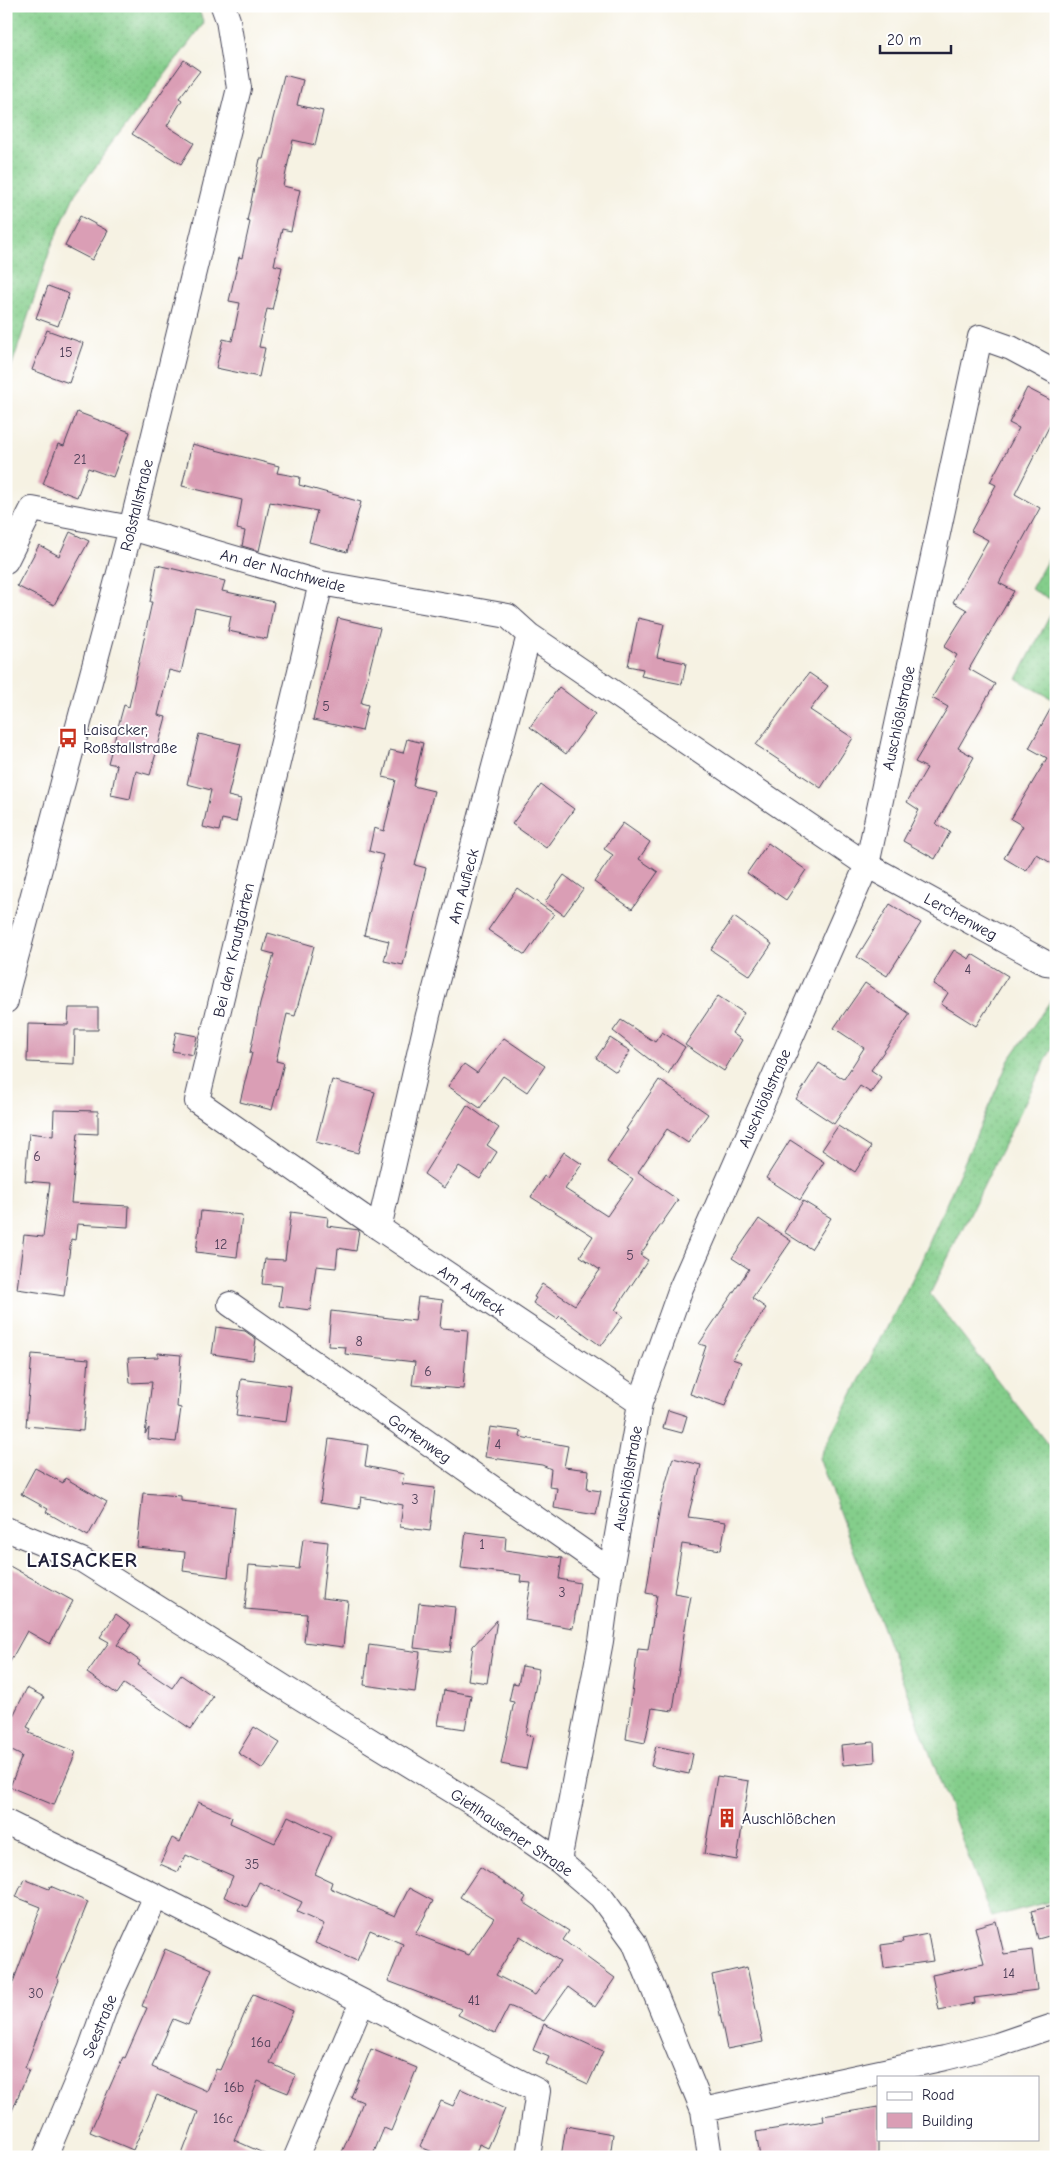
<svg xmlns="http://www.w3.org/2000/svg" width="1062" height="2163" viewBox="0 0 1062 2163" font-family="'Comic Neue',sans-serif">
<style>
.grass{fill:url(#grass-dots);stroke:#537863}
.building{fill:#da9eb5;fill-rule:evenodd}
.lines{fill:none;stroke-linecap:round;stroke-linejoin:round}
.street-casing{stroke:#424154;stroke-width:26}
.street{stroke:#fff;stroke-width:24}
.labels{text-anchor:middle;stroke-width:4;stroke-linejoin:round;paint-order:stroke}
.number-label{font-size:14px;fill:#50415a}
.street-label{font-size:16px;fill:#22223b;stroke:#fff}
.poi-label{font-size:16px;fill:#22223b;stroke:#fff;text-anchor:start}
.district-label{font-size:21px;font-weight:bold;letter-spacing:1px;fill:#22223b;stroke:#fff}
</style>
<defs>
<pattern id="grass-dots" width="8" height="8" patternUnits="userSpaceOnUse" patternTransform="scale(1.25)"><rect width="8" height="8" fill="#84ce8b"/><path d="M2 2h.1M6 6h.1" fill="none" stroke="#72b179" stroke-width="1.8" stroke-linecap="round"/></pattern>
</defs>
<rect width="100%" height="100%" fill="#fff"/>
<filter id="ink" filterUnits="userSpaceOnUse"><feTurbulence type="fractalNoise" baseFrequency=".02" numOctaves="2"/><feDisplacementMap in="SourceGraphic" scale="10" xChannelSelector="R" yChannelSelector="G"/><feConvolveMatrix kernelMatrix="1 2 1 2 8 2 1 2 1" color-interpolation-filters="sRGB"/></filter>
<filter id="wash" filterUnits="userSpaceOnUse"><feTurbulence type="fractalNoise" baseFrequency=".0096" numOctaves="4" result="noise"/><feDisplacementMap in="SourceGraphic" scale="20" xChannelSelector="R" yChannelSelector="G"/><feGaussianBlur stdDeviation="1.12" result="paint"/><feColorMatrix in="noise" values="0 0 0 0 0 0 0 0 0 0 0 0 0 0 0 0 0 1.4 0 .05"/><feComposite in="paint" operator="in"/></filter>
<g filter="url(#wash)">
<rect width="100%" height="100%" fill="#f6f2e3"/>
<path class="grass" d="M 6,6 L 197,6 L 204,23 L 75,194 L 51,247 L 6,383 Z
M 1056,545 L 1056,602 L 1031,589 Z
M 1056,604 L 1056,701 L 1017,679 Z
M 1056,993 L 1056,1040 L 930,1294 L 1056,1455 L 1056,1900 L 991,1917 L 819,1458 L 919,1266 L 1009,1060 Z"/>
<g id="blocks">
<path class="building" d="M 184,60 L 200,71 L 179,98 L 182,100 L 167,126 L 194,143 L 181,164 L 132,134 Z
M 284,75 L 303,80 L 297,105 L 323,111 L 315,145 L 293,140 L 283,186 L 300,190 L 291,231 L 282,229 L 274,265 L 282,267 L 272,310 L 267,309 L 259,347 L 265,348 L 259,377 L 216,368 L 223,339 L 232,341 L 240,303 L 229,301 L 239,257 L 242,258 L 250,222 L 247,221 L 260,159 L 263,159 Z
M 80,216 L 108,231 L 92,260 L 65,246 Z
M 48,286 L 69,294 L 58,326 L 36,318 Z
M 47,330 L 83,343 L 69,383 L 32,370 Z
M 1027,388 L 1056,403 L 1056,413 L 1015,494 L 1040,508 L 999,583 L 1014,591 L 969,669 L 995,684 L 958,748 L 974,757 L 936,824 L 950,832 L 935,859 L 903,841 L 919,810 L 907,802 L 927,768 L 915,762 L 948,707 L 932,698 L 957,655 L 944,647 L 967,610 L 953,602 L 988,540 L 971,531 L 996,485 L 990,482 L 1019,428 L 1009,423 Z
M 77,412 L 130,432 L 113,477 L 88,468 L 77,497 L 43,484 L 58,444 L 64,446 Z
M 192,444 L 279,466 L 277,473 L 300,477 L 299,485 L 361,502 L 347,552 L 309,542 L 317,511 L 270,502 L 259,551 L 242,546 L 245,531 L 237,529 L 242,500 L 182,486 Z
M 70,532 L 89,541 L 54,605 L 17,586 L 39,545 L 59,556 Z
M 157,565 L 225,581 L 222,591 L 274,602 L 267,639 L 228,631 L 231,616 L 195,608 L 181,673 L 169,670 L 158,715 L 166,717 L 150,775 L 136,771 L 130,799 L 111,795 L 117,765 L 108,763 L 124,705 L 129,707 L 152,602 L 150,602 Z
M 338,618 L 380,628 L 361,703 L 368,705 L 362,731 L 313,720 Z
M 638,618 L 664,624 L 657,657 L 686,663 L 682,684 L 641,676 L 643,669 L 628,666 Z
M 809,673 L 828,686 L 810,710 L 853,738 L 821,788 L 756,745 Z
M 559,687 L 595,714 L 566,754 L 530,727 Z
M 1056,699 L 1056,866 L 1036,854 L 1026,871 L 1004,858 L 1023,826 L 1011,819 L 1047,758 L 1029,748 Z
M 199,734 L 241,744 L 228,796 L 241,799 L 236,822 L 222,819 L 219,831 L 203,827 L 211,790 L 187,784 Z
M 407,739 L 423,743 L 413,786 L 434,791 L 415,865 L 426,868 L 403,965 L 384,961 L 389,941 L 364,935 L 383,855 L 369,851 L 374,828 L 384,831 L 396,780 L 383,777 L 390,750 L 403,753 Z
M 541,785 L 574,809 L 546,848 L 512,824 Z
M 623,823 L 650,842 L 639,859 L 658,872 L 632,909 L 594,882 L 613,855 L 604,849 Z
M 768,843 L 806,870 L 786,900 L 747,873 Z
M 564,875 L 583,889 L 564,915 L 545,902 Z
M 517,888 L 554,914 L 525,955 L 488,930 Z
M 890,904 L 921,923 L 887,976 L 857,957 Z
M 734,917 L 772,944 L 750,976 L 711,950 Z
M 268,933 L 314,946 L 295,1016 L 287,1014 L 276,1061 L 284,1063 L 272,1110 L 240,1102 L 252,1053 L 250,1053 L 260,1003 L 274,954 L 263,951 Z
M 954,950 L 969,959 L 972,954 L 1008,976 L 976,1026 L 941,1004 L 948,993 L 933,984 Z
M 865,983 L 910,1014 L 871,1070 L 881,1077 L 871,1093 L 860,1086 L 834,1124 L 796,1099 L 819,1063 L 844,1079 L 864,1048 L 834,1028 Z
M 718,996 L 744,1013 L 732,1033 L 742,1040 L 724,1071 L 685,1045 Z
M 69,1008 L 98,1008 L 98,1030 L 75,1030 L 74,1064 L 27,1062 L 28,1024 L 68,1025 Z
M 621,1020 L 655,1042 L 662,1032 L 685,1047 L 668,1074 L 613,1031 Z
M 176,1032 L 197,1036 L 193,1055 L 172,1051 Z
M 504,1038 L 545,1066 L 527,1092 L 503,1076 L 480,1108 L 448,1086 L 464,1064 L 477,1073 Z
M 610,1038 L 630,1051 L 616,1072 L 596,1058 Z
M 332,1080 L 375,1092 L 358,1153 L 316,1142 Z
M 659,1080 L 708,1114 L 688,1143 L 667,1129 L 638,1172 L 678,1200 L 640,1255 L 648,1260 L 615,1310 L 623,1316 L 601,1346 L 560,1316 L 557,1319 L 533,1303 L 536,1298 L 534,1297 L 542,1284 L 575,1305 L 600,1270 L 580,1256 L 593,1236 L 531,1197 L 544,1176 L 547,1178 L 564,1152 L 582,1164 L 565,1189 L 607,1216 L 633,1179 L 607,1162 L 628,1130 L 626,1129 Z
M 467,1105 L 499,1128 L 487,1145 L 497,1152 L 480,1179 L 459,1166 L 444,1188 L 424,1174 Z
M 54,1110 L 98,1111 L 98,1134 L 78,1133 L 71,1203 L 129,1206 L 128,1227 L 77,1224 L 75,1240 L 71,1239 L 64,1296 L 17,1289 L 24,1235 L 43,1237 L 50,1183 L 25,1181 L 29,1133 L 53,1136 Z
M 838,1126 L 871,1147 L 855,1172 L 822,1150 Z
M 790,1140 L 824,1162 L 800,1200 L 766,1178 Z
M 803,1201 L 831,1218 L 811,1249 L 784,1232 Z
M 201,1211 L 242,1215 L 237,1257 L 196,1252 Z
M 291,1212 L 328,1217 L 327,1226 L 359,1230 L 356,1251 L 338,1248 L 336,1268 L 316,1266 L 310,1310 L 279,1306 L 282,1286 L 262,1284 L 265,1259 L 285,1260 Z
M 759,1219 L 791,1241 L 752,1298 L 766,1308 L 732,1359 L 741,1362 L 725,1406 L 690,1394 L 706,1346 L 699,1344 L 749,1269 L 732,1258 Z
M 418,1297 L 443,1300 L 440,1328 L 468,1330 L 463,1389 L 412,1385 L 415,1362 L 345,1354 L 346,1347 L 328,1346 L 331,1311 L 415,1321 Z
M 216,1327 L 245,1331 L 256,1339 L 253,1360 L 212,1354 Z
M 158,1353 L 181,1355 L 177,1407 L 181,1408 L 176,1442 L 148,1439 L 149,1428 L 145,1434 L 152,1382 L 130,1383 L 128,1358 L 158,1357 Z
M 32,1354 L 89,1359 L 83,1431 L 26,1426 Z
M 241,1379 L 291,1386 L 286,1422 L 236,1416 Z
M 668,1410 L 687,1416 L 682,1433 L 663,1428 Z
M 490,1427 L 521,1431 L 520,1437 L 568,1446 L 564,1467 L 589,1470 L 587,1489 L 601,1491 L 596,1515 L 554,1508 L 557,1488 L 549,1487 L 551,1469 L 542,1465 L 485,1457 Z
M 329,1439 L 368,1445 L 365,1466 L 404,1474 L 402,1484 L 435,1488 L 430,1531 L 400,1527 L 403,1505 L 361,1497 L 359,1509 L 320,1503 Z
M 673,1458 L 701,1465 L 688,1517 L 726,1522 L 721,1550 L 682,1544 L 674,1593 L 691,1596 L 684,1634 L 673,1711 L 652,1708 L 645,1743 L 626,1739 L 638,1649 L 648,1650 L 657,1595 L 646,1593 L 661,1500 Z
M 35,1468 L 63,1483 L 65,1478 L 107,1502 L 88,1536 L 46,1512 L 48,1509 L 21,1494 Z
M 143,1493 L 181,1496 L 181,1501 L 235,1507 L 228,1577 L 183,1571 L 185,1552 L 137,1547 Z
M 466,1532 L 506,1537 L 505,1550 L 562,1558 L 559,1579 L 580,1583 L 573,1628 L 525,1620 L 531,1583 L 520,1582 L 521,1575 L 461,1568 Z
M 303,1539 L 328,1542 L 322,1598 L 348,1601 L 343,1647 L 304,1642 L 307,1614 L 245,1609 L 249,1565 L 299,1569 Z
M 6,1564 L 73,1601 L 50,1644 L 27,1631 L 6,1669 Z
M 419,1603 L 455,1607 L 450,1652 L 414,1648 Z
M 116,1614 L 131,1625 L 117,1645 L 140,1661 L 138,1665 L 172,1688 L 181,1675 L 213,1697 L 191,1729 L 124,1684 L 117,1694 L 87,1673 L 109,1642 L 100,1637 Z
M 497,1620 L 487,1683 L 468,1680 L 473,1646 Z
M 369,1645 L 420,1652 L 415,1692 L 364,1685 Z
M 522,1666 L 539,1669 L 526,1735 L 533,1736 L 526,1769 L 501,1764 L 514,1702 L 509,1701 L 513,1683 L 518,1684 Z
M 27,1688 L 44,1697 L 27,1727 L 31,1729 L 29,1733 L 76,1752 L 54,1805 L 10,1787 L 22,1756 L 12,1751 L 9,1757 L 6,1755 L 6,1730 Z
M 444,1690 L 471,1695 L 465,1729 L 438,1725 Z
M 254,1727 L 280,1743 L 263,1769 L 238,1753 Z
M 874,1742 L 875,1762 L 843,1765 L 841,1745 Z
M 656,1746 L 693,1754 L 689,1774 L 651,1766 Z
M 717,1776 L 749,1781 L 737,1860 L 704,1854 Z
M 198,1802 L 232,1817 L 230,1823 L 275,1843 L 288,1816 L 331,1837 L 315,1874 L 332,1882 L 330,1888 L 395,1916 L 409,1888 L 433,1901 L 415,1934 L 469,1955 L 494,1918 L 460,1897 L 480,1867 L 526,1897 L 523,1902 L 569,1931 L 563,1940 L 615,1978 L 595,2007 L 568,1987 L 544,2021 L 509,2006 L 495,2033 L 458,2015 L 461,2009 L 388,1981 L 403,1944 L 370,1930 L 357,1961 L 315,1943 L 324,1924 L 297,1912 L 302,1902 L 259,1882 L 247,1907 L 224,1897 L 233,1876 L 186,1855 L 178,1872 L 160,1864 L 172,1838 L 180,1842 ZM 520,1936 L 560,1961 L 535,1995 L 496,1975 Z
M 24,1879 L 49,1889 L 50,1886 L 88,1902 L 57,1979 L 59,1980 L 25,2068 L 29,2070 L 7,2123 L 6,2001 L 41,1907 L 16,1897 Z
M 1056,1905 L 1056,1934 L 1038,1939 L 1031,1911 Z
M 996,1921 L 1004,1954 L 1032,1950 L 1037,1990 L 974,1998 L 975,2003 L 939,2010 L 932,1975 L 984,1964 L 975,1927 Z
M 928,1934 L 933,1961 L 884,1968 L 881,1945 L 903,1942 L 902,1939 Z
M 165,1949 L 212,1969 L 188,2025 L 173,2019 L 152,2067 L 207,2091 L 216,2069 L 220,2070 L 253,1994 L 293,2011 L 270,2063 L 296,2075 L 288,2093 L 258,2081 L 234,2140 L 272,2157 L 181,2157 L 198,2112 L 157,2095 L 133,2150 L 90,2132 L 123,2057 L 125,2058 L 147,2008 L 142,2006 Z
M 747,1967 L 763,2042 L 727,2049 L 712,1975 Z
M 544,2024 L 603,2051 L 588,2084 L 546,2064 L 549,2057 L 533,2050 Z
M 371,2049 L 417,2068 L 391,2131 L 384,2128 L 372,2157 L 340,2157 L 363,2102 L 351,2097 Z
M 461,2089 L 505,2109 L 488,2148 L 479,2144 L 475,2157 L 445,2157 L 423,2148 L 420,2146 L 441,2101 L 453,2106 Z
M 878,2107 L 878,2154 L 860,2157 L 760,2157 L 756,2132 L 824,2121 L 823,2116 Z
M 566,2126 L 613,2134 L 610,2157 L 561,2157 Z"/>
</g>
</g>
<g filter="url(#ink)">
<use href="#blocks" fill-opacity="0" stroke="#424154" stroke-width="1"/>
<g class="lines">
<defs>
<path id="street" d="M 6,561 L 32,509 L 131,528 L 321,583 L 508,616 L 529,635
M 321,583 L 197,1101 L 379,1228
M 6,1001 L 8,988 L 131,528 L 239,88 L 228,20 L 223,6
M 230,1304 L 611,1571
M 640,1403 L 379,1228 L 428,1015 L 529,635 L 867,865 L 1046,963 L 1056,964
M 6,1529 L 82,1560 L 293,1693 L 503,1822 L 559,1861 L 601,1897 L 634,1942 L 703,2110 L 710,2157
M 6,1822 L 156,1896 L 538,2091 L 528,2157
M 559,1861 L 601,1641 L 609,1581 L 640,1403 L 681,1288 L 867,865 L 980,337 L 1011,348 L 1056,372
M 703,2110 L 945,2058 L 997,2045 L 1056,2025
M 45,2157 L 90,2050 L 106,2005 L 156,1896
M 296,2157 L 362,2002"/>
</defs>
<use href="#street" class="street-casing"/>
<use href="#street" class="street"/>
</g>
</g>
<defs>
<symbol id="bus-bare" viewBox="-9 -9 18 18"><path d="M-5-6H5V4H4V6H2V4H-2V6H-4V4H-5ZM-3.5-4V0h7V-4ZM-3.5 1.2v1.5H-2V1.2ZM2 1.2v1.5H3.5V1.2Z" fill="#c8321e" stroke="#fff" stroke-width="2.5" paint-order="stroke"/></symbol>
<symbol id="building-bare" viewBox="-9 -9 18 18"><path d="M-4-6H4V6H1V3H-1V6H-4ZM-2.5-4.3h1.7v1.8h-1.7ZM.8-4.3h1.7v1.8H.8ZM-2.5-1h1.7V.8h-1.7ZM.8-1h1.7V.8H.8Z" fill="#c8321e" stroke="#fff" stroke-width="2.5" paint-order="stroke"/></symbol>
</defs>
<g fill-rule="evenodd">
<use href="#bus-bare" x="54" y="724" width="28" height="28"/>
<use href="#building-bare" x="713" y="1804" width="28" height="28"/>
</g>
<g class="labels">
<g class="number-label">
<text x="66" y="357">15</text>
<text x="80" y="464">21</text>
<text x="326" y="711">5</text>
<text x="968" y="974">4</text>
<text x="37" y="1161">6</text>
<text x="221" y="1249">12</text>
<text x="630" y="1260">5</text>
<text x="359" y="1346">8</text>
<text x="428" y="1376">6</text>
<text x="498" y="1449">4</text>
<text x="415" y="1504">3</text>
<text x="482" y="1549">1</text>
<text x="562" y="1597">3</text>
<text x="252" y="1869">35</text>
<text x="1009" y="1978">14</text>
<text x="36" y="1998">30</text>
<text x="474" y="2005">41</text>
<text x="261" y="2047">16a</text>
<text x="234" y="2092">16b</text>
<text x="223" y="2123">16c</text>
</g>
<g class="street-label">
<text transform="translate(136 505) rotate(-76)" y="6">Roßstallstraße</text>
<text transform="translate(283 570) rotate(15)" y="6">An der Nachtweide</text>
<text transform="translate(898 718) rotate(-78)" y="6">Auschlößlstraße</text>
<text transform="translate(463 886) rotate(-75)" y="6">Am Aufleck</text>
<text transform="translate(961 916) rotate(29)" y="6">Lerchenweg</text>
<text transform="translate(233 950) rotate(-77)" y="6">Bei den Krautgärten</text>
<text transform="translate(764 1098) rotate(-66)" y="6">Auschlößlstraße</text>
<text transform="translate(472 1290) rotate(34)" y="6">Am Aufleck</text>
<text transform="translate(420 1438) rotate(35)" y="6">Gartenweg</text>
<text transform="translate(627 1478) rotate(-80)" y="6">Auschlößlstraße</text>
<text transform="translate(512 1832) rotate(34)" y="6">Gietlhausener Straße</text>
<text transform="translate(99 2026) rotate(-68)" y="6">Seestraße</text>
</g>
<g class="poi-label">
<text x="83" y="735">Laisacker,<tspan x="83" dy="18">Roßstallstraße</tspan></text>
<text x="742" y="1824">Auschlößchen</text>
</g>
<g class="district-label">
<text x="82" y="1567">LAISACKER</text>
</g>
</g>
<rect width="1062" height="2163" fill="none" stroke="#fff" stroke-width="25"/>
<rect x="877" y="2076" width="162" height="65" fill="#ffffff" stroke="#a7a7b1"/>
<rect x="887" y="2092" width="25" height="8" fill="#ffffff" stroke="#a7a7b1"/>
<text x="922" y="2100" font-size="15" fill="#22223b">Road</text>
<rect x="887" y="2113" width="25" height="15" fill="#da9eb5" stroke="#a7a7b1"/>
<text x="922" y="2126" font-size="15" fill="#22223b">Building</text>
<path d="M880 45v8h71v-8" fill="none" stroke="#22223b" stroke-width="2.5"/>
<text x="887" y="45" font-size="15" fill="#22223b" stroke="#ffffff" stroke-width="4" paint-order="stroke">20 m</text>
</svg>
